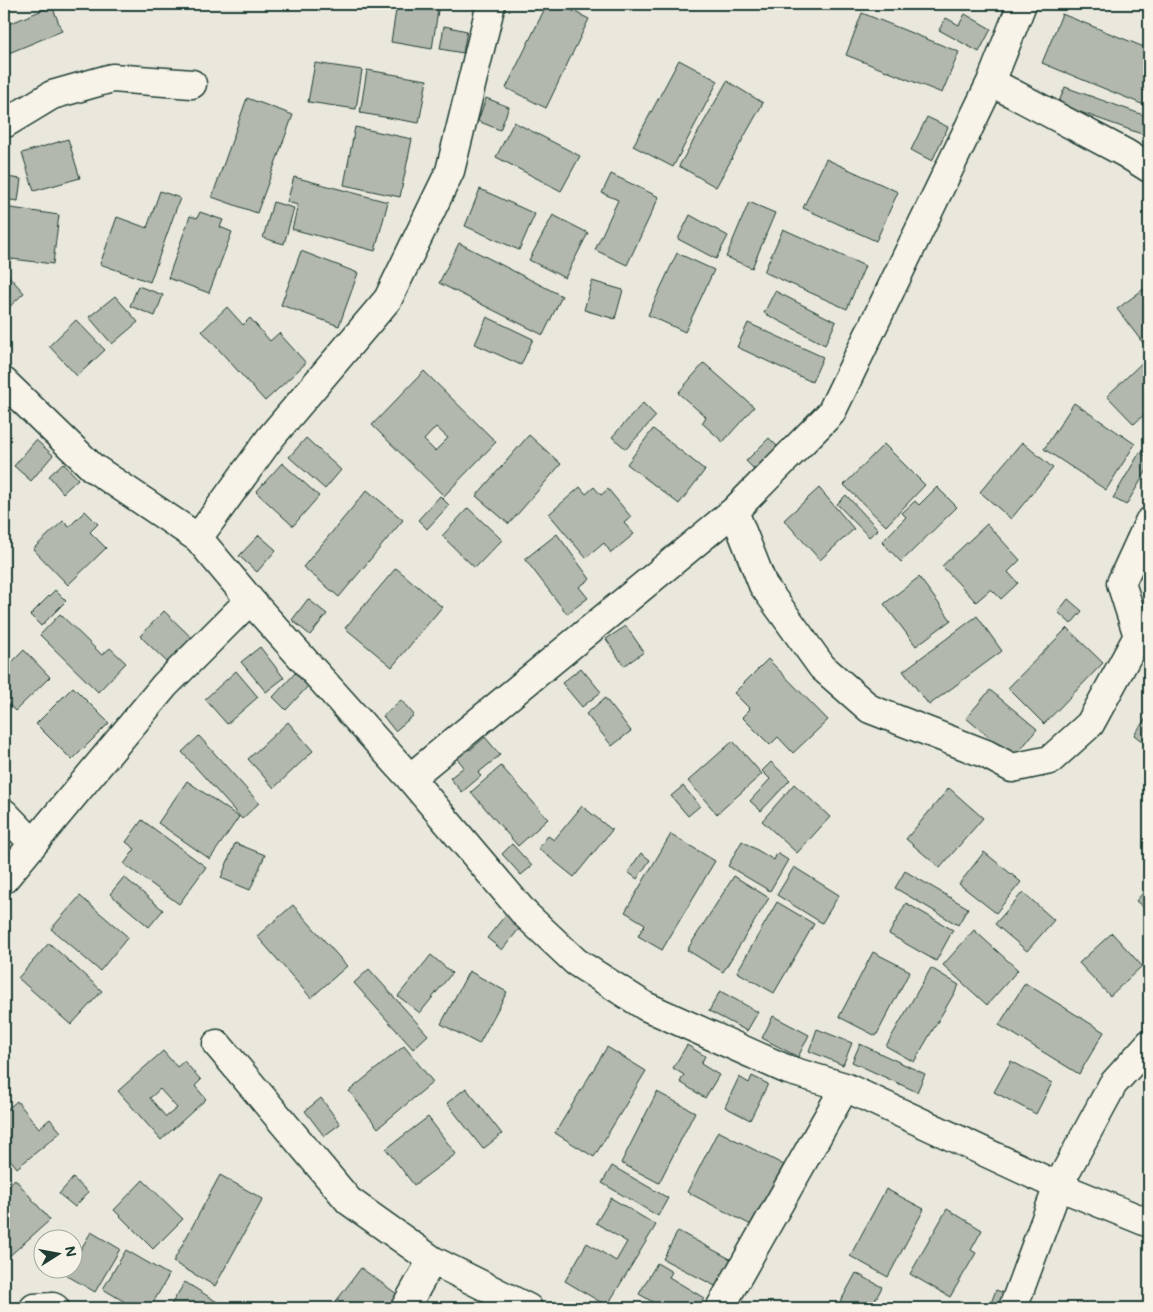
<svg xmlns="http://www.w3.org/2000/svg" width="1153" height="1312" viewBox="0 0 1153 1312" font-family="Mali,sans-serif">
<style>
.building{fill:#b2b8ae;stroke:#1f3d34;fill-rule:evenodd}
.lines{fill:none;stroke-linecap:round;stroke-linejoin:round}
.minor-casing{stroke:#1f3d34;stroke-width:31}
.minor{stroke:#f7f3e8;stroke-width:28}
</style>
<rect width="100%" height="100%" fill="#eae8dd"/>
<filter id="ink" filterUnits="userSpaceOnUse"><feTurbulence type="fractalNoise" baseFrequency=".02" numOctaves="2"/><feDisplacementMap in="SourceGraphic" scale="10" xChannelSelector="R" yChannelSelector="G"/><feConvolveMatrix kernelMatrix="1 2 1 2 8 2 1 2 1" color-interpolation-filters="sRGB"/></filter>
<g filter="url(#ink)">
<path class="building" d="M 397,4 L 439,4 L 432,49 L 391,42 Z
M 547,4 L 559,4 L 589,19 L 546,108 L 506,88 Z
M 52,6 L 62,31 L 4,55 L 4,26 Z
M 862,13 L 959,52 L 942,93 L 846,55 Z
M 965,14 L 991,29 L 979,52 L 939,30 L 946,18 L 959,25 Z
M 1062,14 L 1149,49 L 1149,107 L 1042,63 Z
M 444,26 L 467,31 L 463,53 L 440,49 Z
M 679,60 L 718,81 L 673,167 L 633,146 Z
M 315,63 L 362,70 L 356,109 L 308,102 Z
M 367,70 L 427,80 L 419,123 L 360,113 Z
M 727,81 L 763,103 L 716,187 L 679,166 Z
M 1065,87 L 1149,117 L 1149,130 L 1147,136 L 1058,104 Z
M 247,98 L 293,115 L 257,213 L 212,197 Z
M 486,98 L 509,107 L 500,130 L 478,121 Z
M 927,117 L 948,127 L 932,161 L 911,150 Z
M 514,122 L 580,156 L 561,191 L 496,157 Z
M 355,127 L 412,139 L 400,197 L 344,185 Z
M 68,139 L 80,178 L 34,191 L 22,153 Z
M 826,159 L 898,192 L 876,241 L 803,208 Z
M 611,174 L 659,197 L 627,265 L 595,250 L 618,200 L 602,193 Z
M 6,177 L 21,179 L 18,201 L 4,199 Z
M 294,177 L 388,202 L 375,251 L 292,229 L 298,205 L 287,202 Z
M 480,189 L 535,214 L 519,250 L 465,226 Z
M 160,191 L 180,198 L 150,282 L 100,264 L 117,217 L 147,228 Z
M 273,202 L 294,208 L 284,244 L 263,238 Z
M 749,202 L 775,213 L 752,268 L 726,257 Z
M 4,207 L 59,215 L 53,264 L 4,258 Z
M 200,212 L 223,220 L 220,227 L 232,232 L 209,293 L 168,278 L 190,216 L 197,218 Z
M 553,215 L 588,233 L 565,278 L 529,260 Z
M 690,215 L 728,236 L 716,259 L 678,239 Z
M 783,229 L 865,266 L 847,309 L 764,272 Z
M 459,243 L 562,296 L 543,335 L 439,283 Z
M 301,251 L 358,273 L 339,326 L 281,305 Z
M 677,253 L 714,270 L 685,332 L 648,315 Z
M 7,274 L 24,293 L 4,312 L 4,277 Z
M 592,281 L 623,290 L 615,319 L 584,310 Z
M 1149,285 L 1149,351 L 1117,309 Z
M 138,286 L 163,295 L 155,316 L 130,306 Z
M 775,291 L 836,322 L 825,345 L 764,313 Z
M 115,296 L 138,322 L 112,344 L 89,317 Z
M 227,307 L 243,325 L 250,318 L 270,341 L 279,333 L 306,363 L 265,401 L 202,331 Z
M 487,317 L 533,339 L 521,365 L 475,344 Z
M 76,320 L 105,350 L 77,376 L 49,346 Z
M 748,323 L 823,357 L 812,382 L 737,347 Z
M 1147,358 L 1149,360 L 1149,410 L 1134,424 L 1107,396 Z
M 704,363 L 754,407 L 723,442 L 702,423 L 706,417 L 678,393 Z
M 424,371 L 496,442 L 444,496 L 372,425 ZM 436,427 L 448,438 L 435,451 L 424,440 Z
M 643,403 L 656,416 L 626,449 L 612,437 Z
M 1074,403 L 1135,444 L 1106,490 L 1044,449 Z
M 653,429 L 705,470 L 679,504 L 627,464 Z
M 529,435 L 561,464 L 509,524 L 476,496 Z
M 306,438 L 341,470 L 325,489 L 289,457 Z
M 769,438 L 781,450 L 758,473 L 746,461 Z
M 36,440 L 53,455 L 31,481 L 14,466 Z
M 1022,442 L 1053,468 L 1011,519 L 980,492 Z
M 884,444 L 925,485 L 886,526 L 844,485 Z
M 1140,452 L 1149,458 L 1149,467 L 1126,505 L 1113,498 Z
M 63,463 L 78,479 L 63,493 L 49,476 Z
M 282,463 L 319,496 L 293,526 L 256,492 Z
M 580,487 L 586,494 L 594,487 L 601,495 L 608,489 L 631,517 L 624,523 L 634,534 L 611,553 L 604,543 L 586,558 L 549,514 Z
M 937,487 L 957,507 L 901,562 L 882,542 L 906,517 L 902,513 L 915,501 L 919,505 Z
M 819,488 L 854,529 L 820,560 L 784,520 Z
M 367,490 L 403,520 L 339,597 L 303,567 Z
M 846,495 L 878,529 L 869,537 L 837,504 Z
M 440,496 L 449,505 L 427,529 L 418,520 Z
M 468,508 L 502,540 L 475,568 L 442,536 Z
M 85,511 L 98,524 L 90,532 L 106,548 L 68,585 L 33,549 L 63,521 L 69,527 Z
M 987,524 L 1020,560 L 1008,572 L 1018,583 L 1001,599 L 991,589 L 976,602 L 942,566 Z
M 557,534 L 590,579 L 579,587 L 588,598 L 567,614 L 525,559 Z
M 259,535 L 276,550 L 257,572 L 239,556 Z
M 396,568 L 442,607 L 392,667 L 345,628 Z
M 919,577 L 951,620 L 916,646 L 884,604 Z
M 55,590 L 66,601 L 41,626 L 30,615 Z
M 308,599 L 327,614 L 310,635 L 292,620 Z
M 1068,599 L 1082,611 L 1071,624 L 1058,612 Z
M 164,611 L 195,641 L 171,666 L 140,636 Z
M 60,614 L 102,655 L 110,648 L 126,663 L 98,692 L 40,635 Z
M 977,616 L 1002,651 L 929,705 L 903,671 Z
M 626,626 L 644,652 L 624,666 L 606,639 Z
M 1067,628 L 1103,663 L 1044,724 L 1008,688 Z
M 260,647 L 284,678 L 266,692 L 241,662 Z
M 24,650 L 50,677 L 15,711 L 4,699 L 4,670 Z
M 768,659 L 828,720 L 793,753 L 778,737 L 770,745 L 742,717 L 750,709 L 734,693 Z
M 581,668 L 601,692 L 582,707 L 562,683 Z
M 236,671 L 258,697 L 227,724 L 205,699 Z
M 297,671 L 310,684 L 286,710 L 273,697 Z
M 73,687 L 109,723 L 72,760 L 36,724 Z
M 990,690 L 1037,729 L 1014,758 L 966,718 Z
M 605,698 L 631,731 L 612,746 L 586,714 Z
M 401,700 L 414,715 L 395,731 L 383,716 Z
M 1149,714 L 1149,747 L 1134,735 Z
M 288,722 L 313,751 L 274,788 L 248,759 Z
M 199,736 L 259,803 L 242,819 L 182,752 Z
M 485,737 L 500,755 L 478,773 L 481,776 L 462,792 L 450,778 L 464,767 L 455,756 L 466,745 L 470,750 Z
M 733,741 L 762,774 L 717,814 L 688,781 Z
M 771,762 L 790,780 L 761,811 L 750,801 L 770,779 L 762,771 Z
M 501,766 L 548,819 L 518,846 L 471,792 Z
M 187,781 L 239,817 L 210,859 L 158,823 Z
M 794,784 L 830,817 L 797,853 L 762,821 Z
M 683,786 L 700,806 L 688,816 L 671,796 Z
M 949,788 L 983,818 L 940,868 L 906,839 Z
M 582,806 L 612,830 L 574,877 L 538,848 L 548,836 L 554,840 Z
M 142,820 L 206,867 L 179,904 L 124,864 L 135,849 L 126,842 Z
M 671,834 L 715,861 L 662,950 L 638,936 L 645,924 L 625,912 Z
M 742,841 L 774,860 L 777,853 L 788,860 L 770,891 L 728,866 Z
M 235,843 L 265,855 L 250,890 L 221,878 Z
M 512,844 L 532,866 L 521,875 L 502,854 Z
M 984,852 L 1021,882 L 996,913 L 959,884 Z
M 641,853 L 650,860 L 637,879 L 628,872 Z
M 794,867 L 839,895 L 822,923 L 777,895 Z
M 905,871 L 968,908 L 958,925 L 895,888 Z
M 734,876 L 769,898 L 723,972 L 687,950 Z
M 124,877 L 163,910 L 149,927 L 110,894 Z
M 1149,886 L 1149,912 L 1136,901 Z
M 1023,892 L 1054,920 L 1027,951 L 995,924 Z
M 80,896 L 128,937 L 100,971 L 51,929 Z
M 777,902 L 814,924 L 774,993 L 737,972 Z
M 906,903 L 953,930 L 936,961 L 889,934 Z
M 293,905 L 347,966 L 311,998 L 257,936 Z
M 508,912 L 523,924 L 502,950 L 487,938 Z
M 974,930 L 1018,970 L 987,1005 L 943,965 Z
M 1112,933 L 1142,966 L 1110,996 L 1079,963 Z
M 49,943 L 102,991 L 71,1025 L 18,978 Z
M 873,952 L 910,971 L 876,1036 L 839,1017 Z
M 431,955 L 452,973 L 420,1013 L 398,996 Z
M 931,968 L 959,985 L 914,1062 L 886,1046 Z
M 369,969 L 428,1035 L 413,1049 L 354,983 Z
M 469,971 L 507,992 L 479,1044 L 441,1024 Z
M 1025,983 L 1104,1032 L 1079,1074 L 999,1025 Z
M 720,991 L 758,1012 L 747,1031 L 709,1011 Z
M 773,1016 L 809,1035 L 798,1057 L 762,1038 Z
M 817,1029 L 852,1043 L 843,1065 L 809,1051 Z
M 860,1044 L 925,1074 L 917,1092 L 852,1062 Z
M 687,1045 L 705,1056 L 701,1064 L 719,1075 L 705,1098 L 680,1082 L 684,1075 L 673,1068 Z
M 404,1046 L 433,1082 L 378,1128 L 349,1091 Z
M 607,1047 L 646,1071 L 594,1157 L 555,1133 Z
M 163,1051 L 177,1067 L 184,1061 L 201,1080 L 195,1086 L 206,1099 L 161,1140 L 118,1091 ZM 160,1089 L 177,1108 L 166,1117 L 150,1098 Z
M 1011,1061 L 1052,1083 L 1036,1114 L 994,1092 Z
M 752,1076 L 768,1084 L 750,1120 L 725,1107 L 739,1077 L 749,1083 Z
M 466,1088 L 502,1134 L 483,1149 L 447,1103 Z
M 657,1092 L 695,1112 L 659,1183 L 621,1163 Z
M 321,1098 L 340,1124 L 324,1136 L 305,1111 Z
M 17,1101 L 39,1128 L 50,1119 L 61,1132 L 17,1168 L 4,1152 L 4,1112 Z
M 428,1117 L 456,1154 L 414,1185 L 386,1149 Z
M 718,1131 L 786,1166 L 755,1227 L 687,1192 Z
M 612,1166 L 668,1198 L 658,1216 L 602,1183 Z
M 220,1175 L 263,1199 L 215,1286 L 173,1262 Z
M 73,1178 L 88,1192 L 75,1207 L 59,1194 Z
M 15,1179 L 50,1220 L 7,1258 L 4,1254 L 4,1189 Z
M 143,1180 L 183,1219 L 153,1249 L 114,1210 Z
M 886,1189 L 924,1209 L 888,1277 L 850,1256 Z
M 611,1198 L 656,1225 L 607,1306 L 565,1281 L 587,1243 L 616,1261 L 627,1242 L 596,1223 Z
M 947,1209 L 982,1230 L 971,1250 L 976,1253 L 950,1297 L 910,1274 Z
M 678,1231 L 734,1261 L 719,1288 L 663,1259 Z
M 91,1232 L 120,1249 L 95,1292 L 66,1275 L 69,1270 L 72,1270 L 72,1264 Z
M 126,1250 L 169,1275 L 150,1308 L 135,1308 L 103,1289 Z
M 657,1263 L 672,1272 L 669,1277 L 704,1298 L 698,1308 L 663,1308 L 639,1294 Z
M 361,1268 L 401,1297 L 393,1308 L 331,1308 Z
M 856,1273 L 882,1287 L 871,1308 L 837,1308 Z
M 185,1282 L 227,1308 L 169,1308 Z
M 996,1290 L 1014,1297 L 1009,1308 L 989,1308 Z"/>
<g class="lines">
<defs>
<path id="minor" d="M 991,82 L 1125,153 L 1149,168
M 4,124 L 52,95 L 112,78 L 192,84
M 4,382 L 92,467 L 198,538 L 250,600 L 410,778 L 525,914 L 576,962 L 645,1006 L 788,1070 L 845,1087 L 1058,1186 L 1149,1223
M 734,511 L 763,585 L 822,667 L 870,709 L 986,754 L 1012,768 L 1050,760 L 1090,724 L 1138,636 L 1121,583 L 1149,522
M 198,538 L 271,437 L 388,299 L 450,171 L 491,4
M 410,778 L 734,511 L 831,413 L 991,82 L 1022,4
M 4,813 L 33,843
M 4,879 L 165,685 L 250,600
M 217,1044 L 349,1201 L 432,1260 L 528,1308
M 34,1308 L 53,1307 L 55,1308
M 405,1308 L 432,1260
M 720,1308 L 845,1087
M 1013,1308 L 1058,1186 L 1113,1084 L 1149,1044"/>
</defs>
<use href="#minor" class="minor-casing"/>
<use href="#minor" class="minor"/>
</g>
</g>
<rect width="1153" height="1312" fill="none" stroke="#f7f3e8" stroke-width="20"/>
<rect x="10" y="10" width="1133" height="1292" fill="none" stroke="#1f3d34" stroke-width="2" filter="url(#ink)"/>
<g transform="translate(58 1254) rotate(79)"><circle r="24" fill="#f7f3e8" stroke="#a1aaa0"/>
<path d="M0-4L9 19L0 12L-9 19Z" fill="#1f3d34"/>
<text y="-8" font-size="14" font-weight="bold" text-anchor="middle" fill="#1f3d34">N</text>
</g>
</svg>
